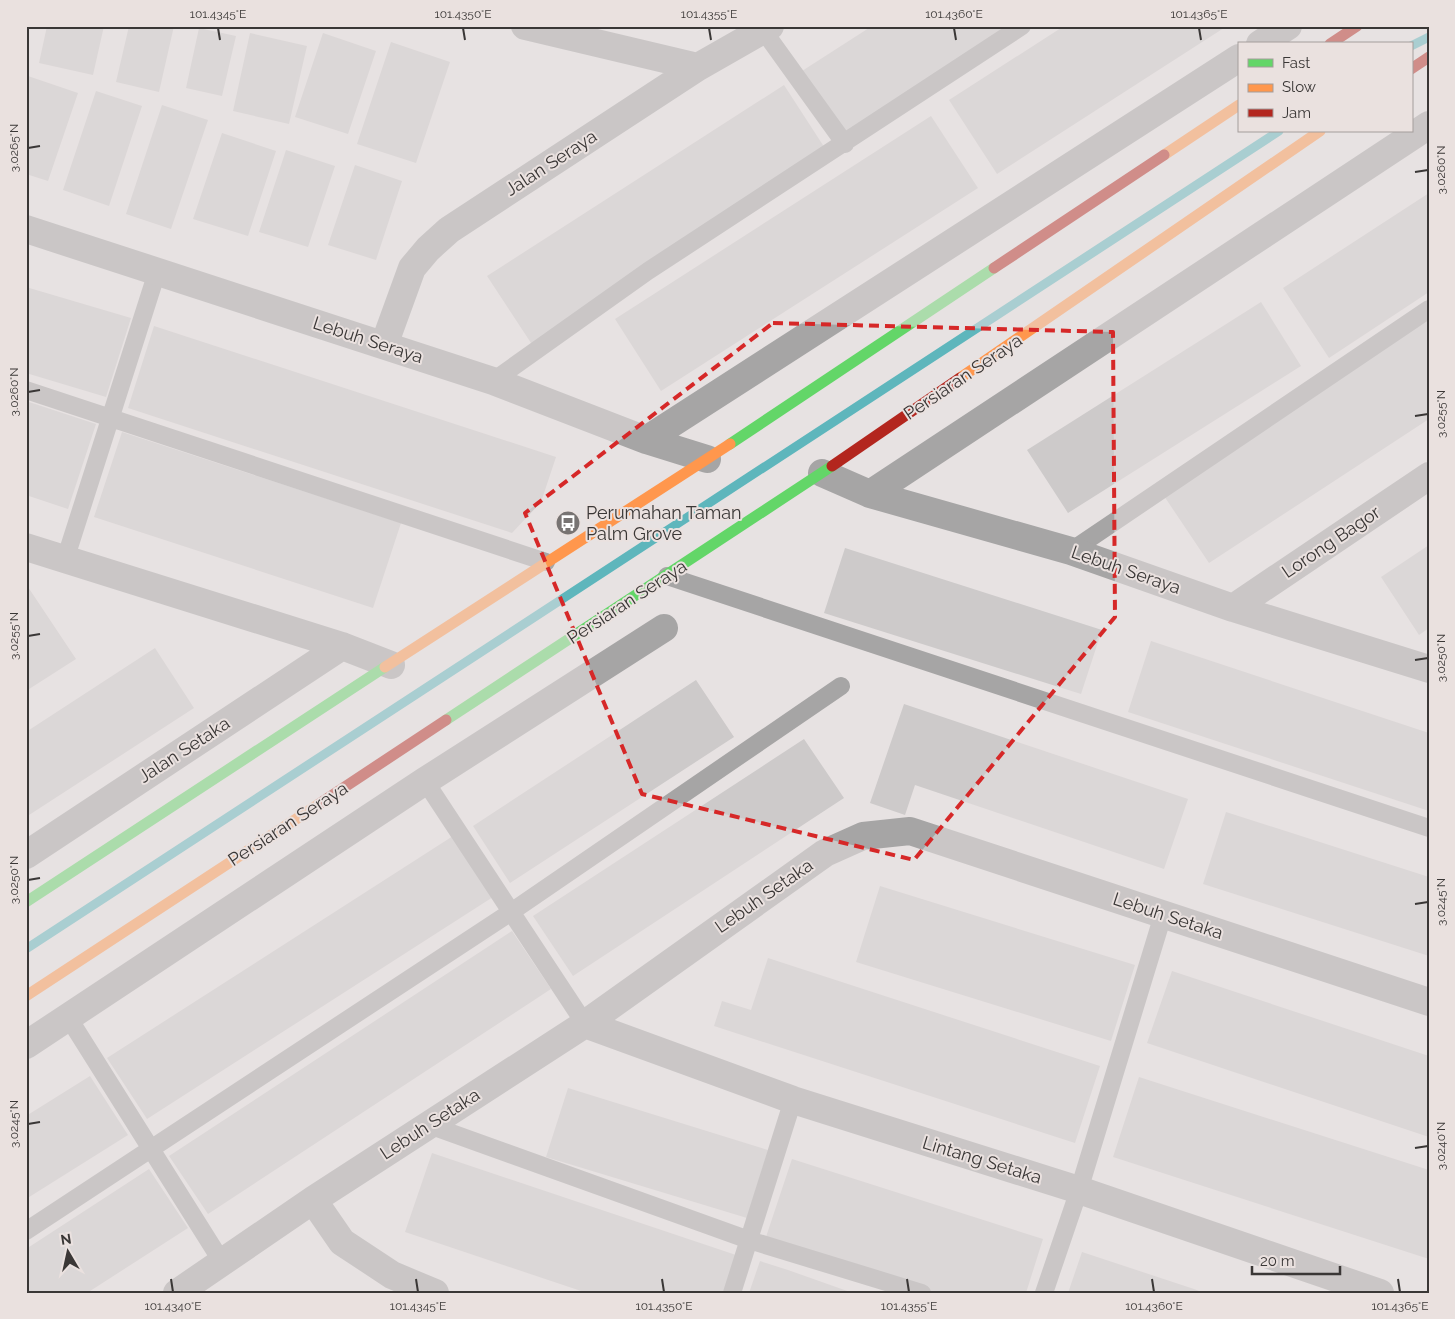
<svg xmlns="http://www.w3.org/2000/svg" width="1455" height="1319" viewBox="0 0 1455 1319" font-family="Raleway,sans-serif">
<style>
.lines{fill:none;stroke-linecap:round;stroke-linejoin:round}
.stream{stroke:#5eb6bc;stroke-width:9}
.building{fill:#cdcaca}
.lane{stroke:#a6a5a5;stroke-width:18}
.street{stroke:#a6a5a5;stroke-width:28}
.fast{stroke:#63d668;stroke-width:11}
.slow{stroke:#ff974d;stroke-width:11}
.jam{stroke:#b3261e;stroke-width:11}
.marked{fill:none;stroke:#d62828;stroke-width:4;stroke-dasharray:10 6;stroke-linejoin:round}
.ticks{fill:none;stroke:#3a3736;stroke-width:2}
.labels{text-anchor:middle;stroke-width:4;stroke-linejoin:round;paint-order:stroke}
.street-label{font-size:18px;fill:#3a3736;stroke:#eae1df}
.poi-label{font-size:18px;fill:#3a3736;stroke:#eae1df;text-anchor:start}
.neatline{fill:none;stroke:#3a3736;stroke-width:2}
.ticks-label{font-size:12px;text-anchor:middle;fill:#3a3736}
</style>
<rect width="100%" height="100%" fill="#e7e2e2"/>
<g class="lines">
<path class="stream" d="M 1411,46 L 1429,37
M 26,949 L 1279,131"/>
</g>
<path class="building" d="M 47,26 L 104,26 L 93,75 L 39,63 Z
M 129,26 L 174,26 L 159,92 L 116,82 Z
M 872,26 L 1023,26 L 847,140 L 802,71 Z
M 1064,26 L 1227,26 L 997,174 L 949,100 Z
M 199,28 L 236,36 L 222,96 L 186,88 Z
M 250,33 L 307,46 L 289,124 L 233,111 Z
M 323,33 L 376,51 L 348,134 L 295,117 Z
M 391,42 L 450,62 L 416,163 L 357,144 Z
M 28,76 L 78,93 L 48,181 L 26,174 Z
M 784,85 L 830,156 L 533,346 L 487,276 Z
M 96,91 L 142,106 L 109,206 L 63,190 Z
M 162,105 L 208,120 L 171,229 L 126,214 Z
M 931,116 L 978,188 L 661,391 L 615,319 Z
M 222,133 L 276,151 L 248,236 L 193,219 Z
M 286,150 L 335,166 L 308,247 L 259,232 Z
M 355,165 L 402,181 L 376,260 L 328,245 Z
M 1429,193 L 1429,292 L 1329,358 L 1283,288 Z
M 26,287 L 131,318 L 106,397 L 26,373 Z
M 1261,302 L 1301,366 L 1068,513 L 1027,450 Z
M 1429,318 L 1429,419 L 1209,563 L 1162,493 Z
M 154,326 L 556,457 L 541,502 L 512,533 L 128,408 Z
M 26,401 L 96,424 L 68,509 L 26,495 Z
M 122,432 L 401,523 L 373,608 L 94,517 Z
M 1429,545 L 1429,628 L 1419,635 L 1381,577 Z
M 845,548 L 1102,630 L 1081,694 L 824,613 Z
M 26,584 L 76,659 L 26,691 Z
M 1151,641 L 1429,733 L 1429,811 L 1128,712 Z
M 155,648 L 194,708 L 26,817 L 26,732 Z
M 696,680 L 734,737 L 510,883 L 473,826 Z
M 904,704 L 1188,799 L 1164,869 L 915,785 L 905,815 L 870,803 Z
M 804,739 L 844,798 L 573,976 L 533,916 Z
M 1226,812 L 1429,877 L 1429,956 L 1203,884 Z
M 453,836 L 493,897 L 147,1119 L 107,1058 Z
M 880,886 L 1135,965 L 1111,1041 L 856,962 Z
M 512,931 L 551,989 L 208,1214 L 169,1156 Z
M 768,958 L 1100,1066 L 1075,1143 L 714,1026 L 722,1001 L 751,1010 Z
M 1172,971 L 1429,1056 L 1429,1137 L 1147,1043 Z
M 90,1076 L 128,1135 L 26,1199 L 26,1116 Z
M 1139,1077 L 1429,1170 L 1429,1259 L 1113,1157 Z
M 568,1088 L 768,1150 L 747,1218 L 546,1157 Z
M 432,1153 L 736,1255 L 723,1293 L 587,1293 L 405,1232 Z
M 792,1159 L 1043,1239 L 1026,1293 L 930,1293 L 765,1240 Z
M 149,1169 L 188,1228 L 87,1293 L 26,1293 L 26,1249 Z
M 1082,1252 L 1194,1289 L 1204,1293 L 1068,1293 Z
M 760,1261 L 788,1270 L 853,1293 L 749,1293 Z"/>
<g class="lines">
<path class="lane" d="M 763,30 L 845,144
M 493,381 L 648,271 L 1022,26
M 26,390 L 546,562
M 1071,551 L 1429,309
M 65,560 L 157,272
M 667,576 L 1429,828
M 425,781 L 585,1024
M 68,1017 L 222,1262
M 429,1125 L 749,1240 L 922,1293
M 26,1231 L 511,912 L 841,686
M 732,1293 L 793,1100
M 1044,1293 L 1079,1190 L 1163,915"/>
<path class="street" d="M 525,26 L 698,67
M 1260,44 L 1288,26
M 26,229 L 493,381 L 646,440 L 707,459
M 384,345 L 412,268 L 428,249 L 449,230 L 698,67 L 770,26
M 646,440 L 1239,58
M 822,473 L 870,494 L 1071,551 L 1233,608 L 1429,669
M 870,494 L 1429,125
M 26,547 L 342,646 L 391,665
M 1233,608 L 1429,476
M 26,855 L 342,646
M 585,1024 L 793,1100 L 1079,1190 L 1380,1293
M 26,1045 L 425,781 L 664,628
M 313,1200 L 342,1242 L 392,1275 L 435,1293
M 177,1293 L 313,1200 L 585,1024 L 825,853 L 863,836 L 910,831 L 1429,1002"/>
<path class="fast" d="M 730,444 L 994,268
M 446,720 L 832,466
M 26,902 L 385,667"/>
<path class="slow" d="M 1164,155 L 1239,105
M 960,378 L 1320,131
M 385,667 L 730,444
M 26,996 L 319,804"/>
<path class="jam" d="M 1330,44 L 1357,26
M 1411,69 L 1429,57
M 994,268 L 1164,155
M 832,466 L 960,378
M 319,804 L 446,720"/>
</g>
<path d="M0 0H1455V1319H0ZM 773,323 L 1113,332 L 1115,617 L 914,860 L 642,794 L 525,513 Z" fill="#e7e2e2" fill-opacity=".55" fill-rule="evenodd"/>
<path class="marked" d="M 773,323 L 1113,332 L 1115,617 L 914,860 L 642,794 L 525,513 Z"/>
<path class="ticks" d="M 218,28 L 220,40M 463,28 L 465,40M 709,28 L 711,40M 954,28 L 956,40M 1199,28 L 1201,40M 28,148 L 40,146M 1415,172 L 1428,170M 28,392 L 40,390M 1415,416 L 1428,414M 28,636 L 40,634M 1415,660 L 1428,658M 28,880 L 40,878M 1415,904 L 1428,902M 28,1124 L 40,1122M 1415,1148 L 1428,1146M 171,1279 L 173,1292M 416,1279 L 418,1292M 662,1279 L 664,1292M 907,1279 L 909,1292M 1152,1279 L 1154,1292M 1398,1279 L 1400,1292"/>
<defs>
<symbol id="bus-disc" viewBox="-11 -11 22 22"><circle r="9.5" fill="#777372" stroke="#eae1df"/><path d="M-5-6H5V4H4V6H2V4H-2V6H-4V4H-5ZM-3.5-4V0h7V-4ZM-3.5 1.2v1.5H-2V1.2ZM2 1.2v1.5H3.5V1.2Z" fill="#fff"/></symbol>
</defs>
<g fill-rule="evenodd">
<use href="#bus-disc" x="554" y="509" width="28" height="28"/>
</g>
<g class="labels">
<g class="street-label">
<text transform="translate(551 163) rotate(-33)" y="6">Jalan Seraya</text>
<text transform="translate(368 340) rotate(18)" y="6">Lebuh Seraya</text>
<text transform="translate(963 377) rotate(-34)" y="6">Persiaran Seraya</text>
<text transform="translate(1331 542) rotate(-34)" y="6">Lorong Bagor</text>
<text transform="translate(1126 570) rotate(19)" y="6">Lebuh Seraya</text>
<text transform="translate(627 602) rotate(-33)" y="6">Persiaran Seraya</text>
<text transform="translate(184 750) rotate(-33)" y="6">Jalan Setaka</text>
<text transform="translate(288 824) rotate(-33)" y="6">Persiaran Seraya</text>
<text transform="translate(764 896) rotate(-35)" y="6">Lebuh Setaka</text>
<text transform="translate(1168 916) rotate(18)" y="6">Lebuh Setaka</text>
<text transform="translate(430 1124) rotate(-33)" y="6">Lebuh Setaka</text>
<text transform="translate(982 1160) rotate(17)" y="6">Lintang Setaka</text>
</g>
<g class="poi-label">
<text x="586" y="519">Perumahan Taman<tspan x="586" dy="21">Palm Grove</tspan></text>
</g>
</g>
<rect width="1455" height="1319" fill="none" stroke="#eae1df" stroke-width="55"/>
<rect x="1238" y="42" width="175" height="90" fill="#eae1df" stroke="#a49d9b"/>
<rect x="1248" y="59" width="25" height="8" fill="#63d668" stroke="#a49d9b"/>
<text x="1282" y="68" font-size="15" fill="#3a3736">Fast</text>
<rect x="1248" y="84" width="25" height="8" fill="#ff974d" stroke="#a49d9b"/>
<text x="1282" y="92" font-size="15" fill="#3a3736">Slow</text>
<rect x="1248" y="109" width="25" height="8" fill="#b3261e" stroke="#a49d9b"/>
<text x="1282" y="118" font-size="15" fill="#3a3736">Jam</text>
<g transform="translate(68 1252) rotate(351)" stroke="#eae1df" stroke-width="4" paint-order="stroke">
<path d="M0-4L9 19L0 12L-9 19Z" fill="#3a3736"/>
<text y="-8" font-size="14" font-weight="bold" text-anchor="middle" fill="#3a3736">N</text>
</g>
<path d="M1252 1266v8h88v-8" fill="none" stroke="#3a3736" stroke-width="2.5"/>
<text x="1260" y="1266" font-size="15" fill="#3a3736" stroke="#eae1df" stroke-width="4" paint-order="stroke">20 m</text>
<rect x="28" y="28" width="1400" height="1264" class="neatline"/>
<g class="ticks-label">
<text x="218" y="18">101.4345°E</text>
<text x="463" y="18">101.4350°E</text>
<text x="709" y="18">101.4355°E</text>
<text x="954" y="18">101.4360°E</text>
<text x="1199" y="18">101.4365°E</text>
<text transform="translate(14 148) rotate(-90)" y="4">3.0265°N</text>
<text transform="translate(1441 170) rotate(-90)" y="4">3.0260°N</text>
<text transform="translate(14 392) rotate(-90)" y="4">3.0260°N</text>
<text transform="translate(1441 414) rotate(-90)" y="4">3.0255°N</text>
<text transform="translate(14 636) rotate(-90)" y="4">3.0255°N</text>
<text transform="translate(1441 658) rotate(-90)" y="4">3.0250°N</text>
<text transform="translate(14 880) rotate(-90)" y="4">3.0250°N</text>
<text transform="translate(1441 902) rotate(-90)" y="4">3.0245°N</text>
<text transform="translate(14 1124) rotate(-90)" y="4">3.0245°N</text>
<text transform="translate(1441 1146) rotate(-90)" y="4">3.0240°N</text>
<text x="173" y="1310">101.4340°E</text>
<text x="418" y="1310">101.4345°E</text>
<text x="664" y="1310">101.4350°E</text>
<text x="909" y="1310">101.4355°E</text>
<text x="1154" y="1310">101.4360°E</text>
<text x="1400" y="1310">101.4365°E</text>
</g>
</svg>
